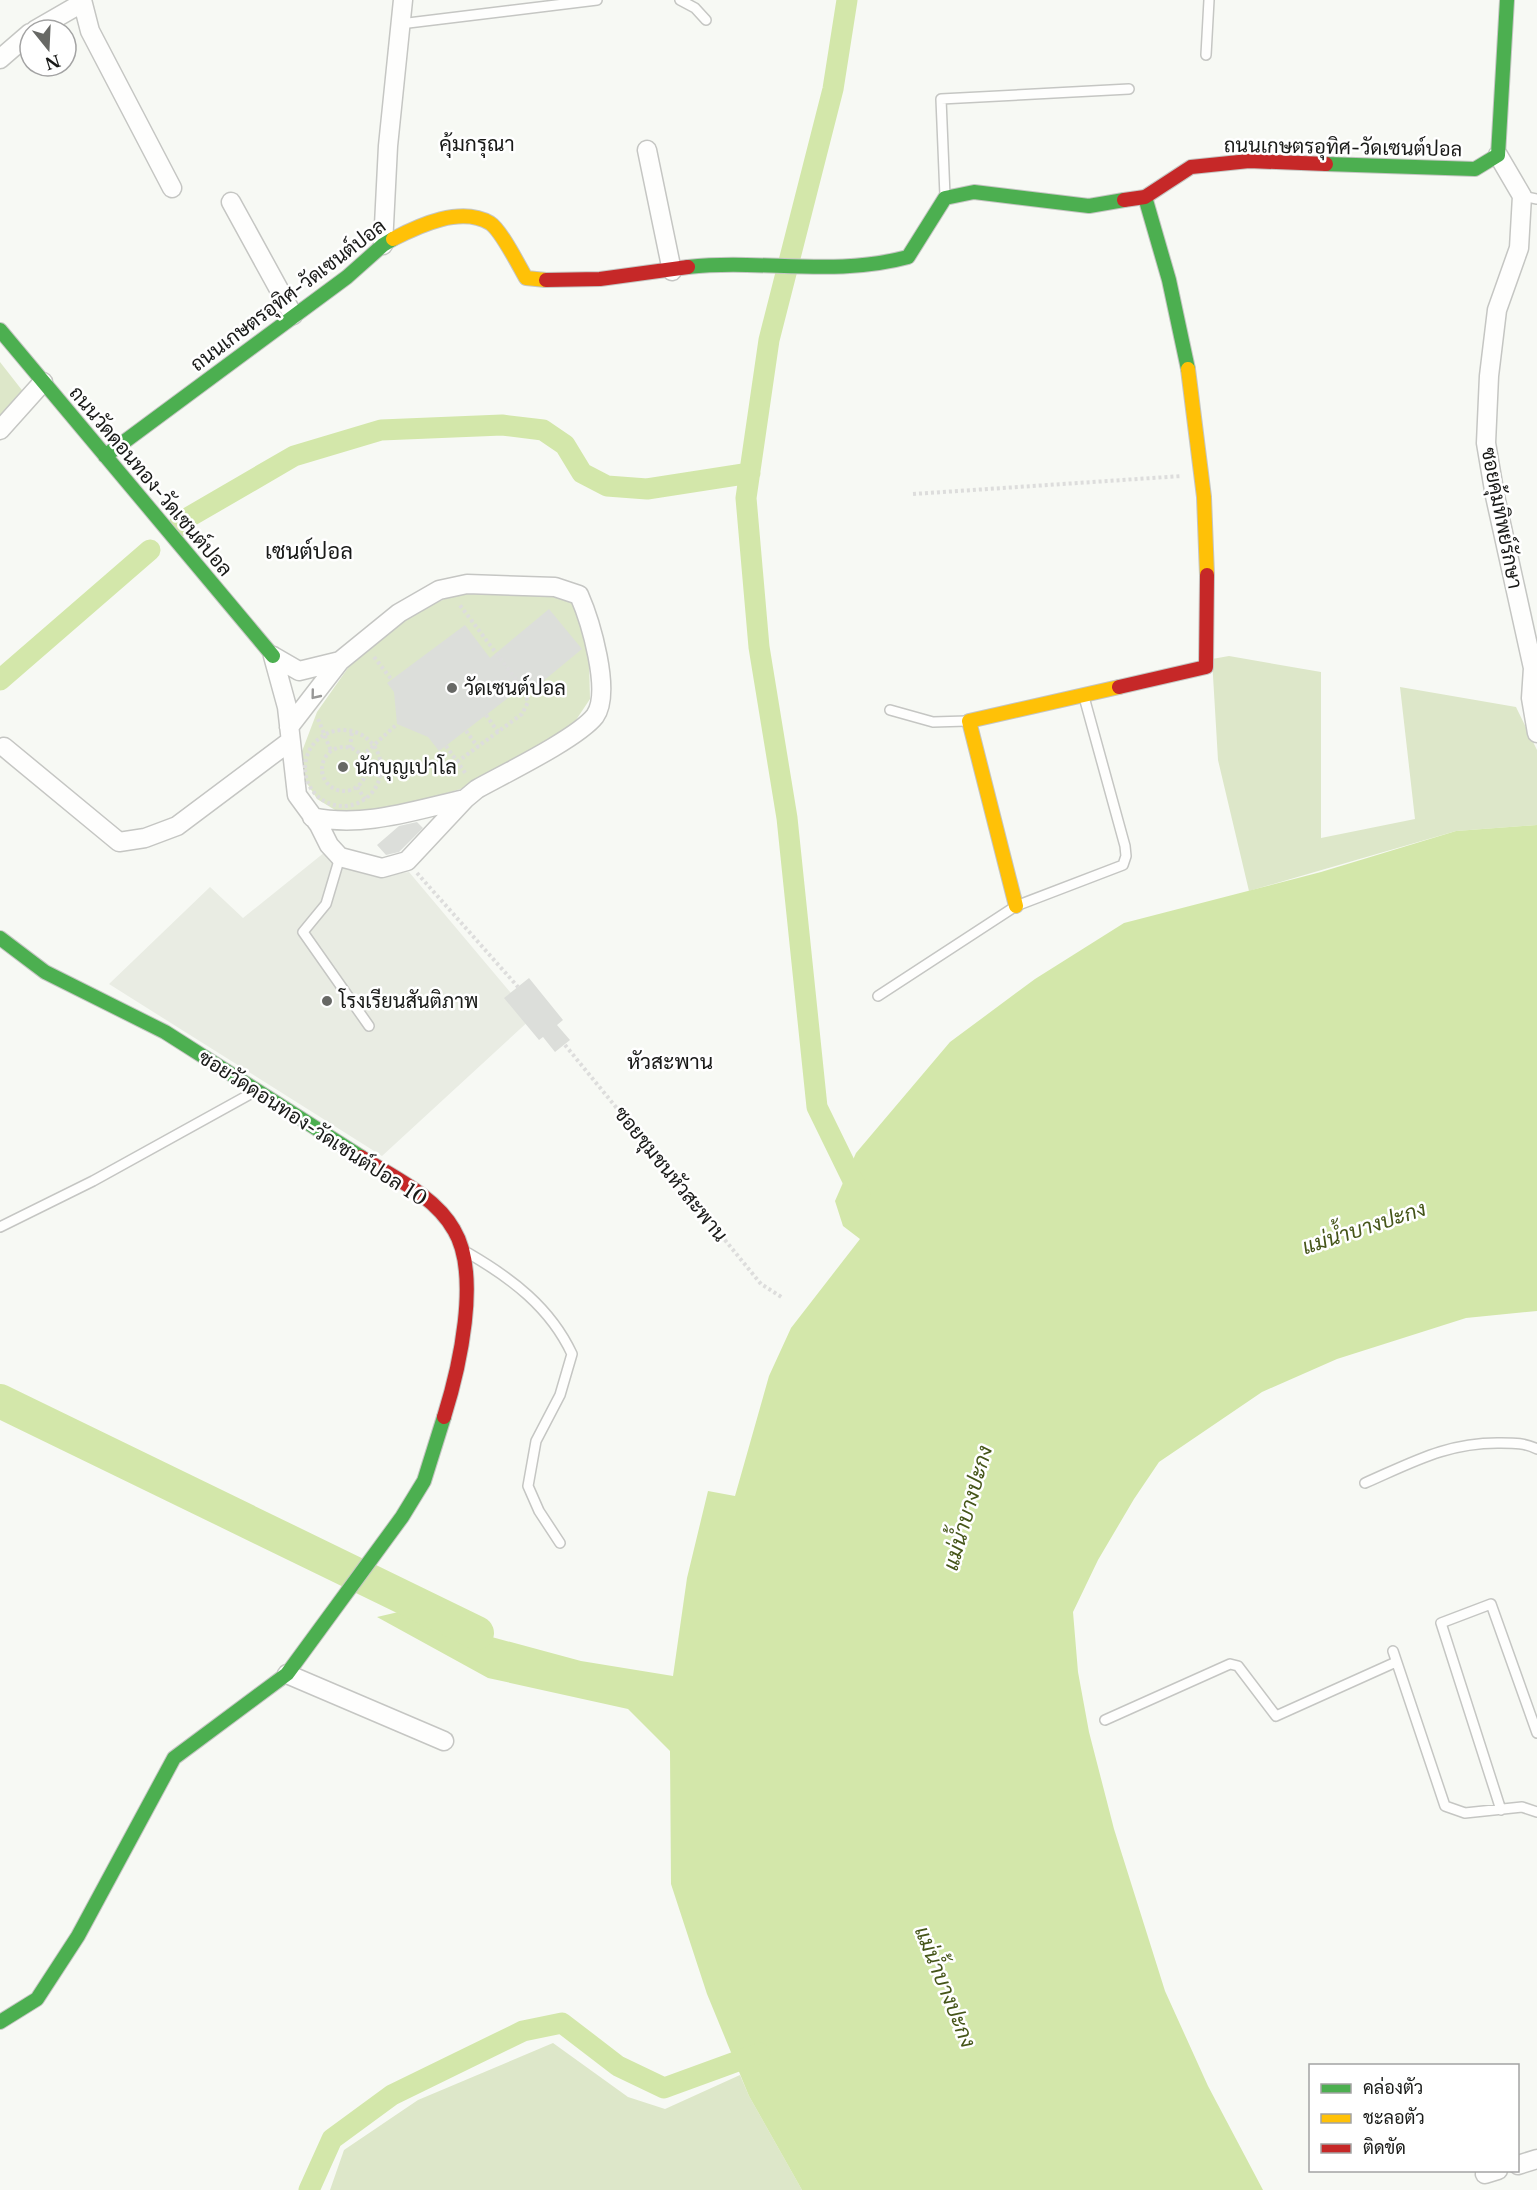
<svg xmlns="http://www.w3.org/2000/svg" width="1537" height="2190" viewBox="0 0 1537 2190" font-family="'Libre Baskerville',Sarabun,serif">
<style>
.built{fill:#e9ece3}
.green{fill:#dde7c9}
.water{fill:#d3e7aa}
.lines{fill:none;stroke-linecap:round;stroke-linejoin:round}
.canal{stroke:#d3e7aa;stroke-width:21}
.river{stroke:#d3e7aa;stroke-width:34}
.building{fill:#dcdeda}
.lane-casing{stroke:#c5c6c3;stroke-width:12}
.street-casing{stroke:#c5c6c3;stroke-width:21}
.fast-casing{stroke:#c5c6c3;stroke-width:16}
.slow-casing{stroke:#c5c6c3;stroke-width:16}
.jam-casing{stroke:#c5c6c3;stroke-width:16}
.path{stroke:#dddddc;stroke-width:4;stroke-dasharray:3 3;stroke-linecap:butt}
.lane{stroke:#fefefd;stroke-width:9}
.street{stroke:#fefefd;stroke-width:18}
.fast{stroke:#4caf50;stroke-width:14}
.slow{stroke:#ffc107;stroke-width:14}
.jam{stroke:#c62828;stroke-width:14}
.oneway{stroke:#979796}
.poi-dot{fill:#676865;stroke:#fff;stroke-width:2}
.labels{text-anchor:middle;stroke-width:5;stroke-linejoin:round;paint-order:stroke}
.street-label{font-size:20px;fill:#191a18;stroke:#fff}
.poi-label{font-size:20px;fill:#191a18;stroke:#fff;text-anchor:start}
.neighbourhood-label{font-size:21px;fill:#191a18;stroke:#fff}
.water-label{font-size:21px;font-style:italic;fill:#455519;stroke:#fff}
.quarter-label{font-size:22px;fill:#191a18;stroke:#fff}
</style>
<rect width="100%" height="100%" fill="#f7f9f4"/>
<path class="built" d="M 325,852 L 350,870 L 375,877 L 409,872 L 532,1018 L 382,1156 L 109,984 L 210,887 L 243,918 Z"/>
<path class="green" d="M 0,362 L 25,394 L 0,420 Z
M 465,590 L 554,592 L 570,598 L 582,622 L 589,661 L 590,699 L 574,723 L 474,785 L 378,813 L 340,813 L 317,799 L 303,777 L 301,754 L 317,712 L 350,665 L 402,618 Z
M 1229,656 L 1321,672 L 1321,838 L 1415,819 L 1400,687 L 1516,707 L 1537,750 L 1537,825 L 1456,831 L 1249,891 L 1218,760 L 1212,659 Z
M 553,2043 L 628,2097 L 665,2109 L 740,2075 L 749,2096 L 802,2190 L 330,2190 L 344,2150 L 418,2100 Z"/>
<path class="water" d="M 1537,825 L 1537,1311 L 1466,1318 L 1337,1359 L 1262,1392 L 1159,1462 L 1134,1499 L 1098,1560 L 1073,1612 L 1078,1672 L 1089,1732 L 1114,1829 L 1165,1991 L 1208,2086 L 1263,2190 L 802,2190 L 749,2096 L 707,1994 L 671,1884 L 670,1751 L 628,1709 L 488,1678 L 377,1617 L 424,1606 L 477,1633 L 581,1661 L 673,1676 L 687,1578 L 708,1491 L 735,1496 L 769,1376 L 791,1328 L 860,1239 L 843,1226 L 835,1201 L 856,1153 L 950,1042 L 1035,979 L 1124,923 L 1321,872 L 1456,831 Z"/>
<g class="lines">
<path class="canal" d="M 847,0 L 833,89 L 769,340 L 746,498 L 759,647 L 787,818 L 817,1107 L 860,1195
M 175,529 L 189,517 L 294,456 L 381,430 L 502,425 L 543,430 L 565,445 L 582,473 L 607,486 L 647,489 L 750,473
M 0,680 L 150,550
M 309,2190 L 332,2139 L 392,2095 L 523,2031 L 562,2023 L 618,2066 L 664,2088 L 760,2053"/>
<path class="river" d="M 0,1401 L 477,1633"/>
</g>
<path class="building" d="M 549,609 L 582,649 L 530,692 L 525,685 L 439,751 L 428,737 L 397,724 L 394,692 L 387,683 L 465,625 L 490,658 Z
M 417,822 L 423,828 L 399,852 L 386,855 L 377,845 L 399,826 Z
M 529,978 L 563,1020 L 557,1025 L 570,1040 L 555,1052 L 543,1037 L 539,1040 L 504,998 Z"/>
<g class="lines">
<defs>
<path id="lane" d="M 680,0 L 695,8 L 706,20
M 400,24 L 597,0
M 1206,55 L 1209,0
M 945,196 L 941,99 L 1129,89
M 1522,196 L 1537,199
M 890,710 L 933,722 L 967,721
M 340,857 L 326,904 L 303,932 L 369,1026
M 878,996 L 1016,906 L 1123,865 L 1126,856 L 1125,846 L 1084,697
M 0,1227 L 93,1181 L 254,1092
M 468,1253 C 511,1278 550,1307 572,1354 L 560,1395 L 536,1441 L 528,1486 L 539,1511 L 560,1543
M 1365,1483 C 1413,1462 1448,1442 1501,1443 C 1515,1443 1525,1443 1537,1449
M 1393,1651 L 1445,1806 L 1465,1813 L 1522,1807 L 1537,1812
M 1105,1720 L 1230,1664 L 1238,1666 L 1276,1716 L 1396,1662
M 1501,1810 L 1441,1623 L 1491,1604 L 1537,1733"/>
<path id="street" d="M 82,0 L 90,31 L 172,188
M 35,30 L 82,3
M 0,59 L 30,33
M 647,150 L 672,271
M 1498,155 L 1522,196 L 1519,248 L 1497,310 L 1489,376 L 1486,443 L 1495,496 L 1533,668 L 1531,698 L 1537,733
M 231,202 L 293,315
M 383,245 L 388,146 L 403,0
M 0,430 L 43,382
M 273,656 L 287,707 L 297,795 L 319,825 L 329,845 L 340,857 L 382,868 L 407,861 L 465,799
M 273,656 L 299,671 L 340,661
M 289,727 L 340,661 L 399,613 L 439,590 L 467,584 L 555,587 L 579,595 C 590,620 612,692 595,716 C 578,738 504,774 477,789 L 465,799 C 414,810 365,828 312,817
M 4,747 L 119,842 L 145,838 L 177,826 L 289,742
M 287,1674 L 444,1741
M 1518,2165 L 1537,2159
M 1485,2174 L 1498,2170"/>
<path id="fast" d="M 1326,164 L 1475,169 L 1498,155 L 1507,0
M 1145,197 L 1169,280 L 1188,369
M 688,267 C 762,259 835,277 908,257 L 945,198 L 974,192 L 1089,206 L 1124,200
M 0,330 L 273,656
M 105,456 L 347,277 L 383,245 L 393,239
M 0,938 L 45,972 L 165,1032 L 361,1157
M 0,2022 L 37,1999 L 78,1936 L 174,1758 L 287,1674 L 402,1517 L 424,1481 L 444,1417"/>
<path id="slow" d="M 393,239 C 420,225 461,206 490,223 C 501,230 519,266 526,278 L 546,280
M 1188,369 L 1204,497 L 1207,575
M 1016,906 L 969,721 L 1119,687"/>
<path id="jam" d="M 1124,200 L 1145,197 L 1191,167 L 1249,161 L 1326,164
M 546,280 L 600,279 L 688,267
M 1119,687 L 1206,667 L 1207,575
M 361,1157 C 393,1177 435,1196 454,1230 C 481,1275 459,1369 444,1417"/>
</defs>
<use href="#lane" class="lane-casing"/>
<use href="#street" class="street-casing"/>
<use href="#fast" class="fast-casing"/>
<use href="#slow" class="slow-casing"/>
<use href="#jam" class="jam-casing"/>
<path class="path" d="M 913,494 L 1182,476
M 374,657 L 392,680
M 486,715 L 498,732
M 318,719 L 331,751
M305 768a38 38 0 1 1 76 0a38 38 0 1 1-76 0Z
M 466,731 L 478,747
M 446,746 L 466,774
M322 769a22 22 0 1 1 44 0a22 22 0 1 1-44 0Z
M 350,748 L 352,731
M 362,756 L 397,724
M 457,762 L 522,714 L 528,702 L 524,690 L 459,604
M 367,772 L 381,773
M 357,787 L 365,799
M 417,873 L 518,987
M 565,1045 L 761,1284 L 783,1298"/>
<use href="#lane" class="lane"/>
<use href="#street" class="street"/>
<use href="#fast" class="fast"/>
<use href="#slow" class="slow"/>
<use href="#jam" class="jam"/>
</g>
<defs><path id="oneway-chevron" d="M-2-3.5L2.5 0L-2 3.5" fill="none" stroke-width="1.6" stroke-linecap="round" stroke-linejoin="round" transform="scale(1.5)"/></defs>
<use class="oneway" href="#oneway-chevron" transform="translate(315 695) rotate(129)"/>
<g class="poi-dot">
<circle cx="452" cy="688" r="6"/>
<circle cx="343" cy="767" r="6"/>
<circle cx="327" cy="1001" r="6"/>
</g>
<g class="labels">
<g class="street-label">
<text transform="translate(1343 147) rotate(1)" y="7">ถนนเกษตรอุทิศ-วัดเซนต์ปอล</text>
<text transform="translate(288 295) rotate(-37)" y="7">ถนนเกษตรอุทิศ-วัดเซนต์ปอล</text>
<text transform="translate(151 481) rotate(50)" y="7">ถนนวัดดอนทอง-วัดเซนต์ปอล</text>
<text transform="translate(1502 518) rotate(79)" y="7">ซอยคุ้มทิพย์รักษา</text>
<text transform="translate(313 1128) rotate(33)" y="7">ซอยวัดดอนทอง-วัดเซนต์ปอล 10</text>
<text transform="translate(671 1174) rotate(51)" y="7">ซอยชุมชนหัวสะพาน</text>
</g>
<g class="poi-label">
<text x="464" y="695">วัดเซนต์ปอล</text>
<text x="355" y="774">นักบุญเปาโล</text>
<text x="339" y="1008">โรงเรียนสันติภาพ</text>
</g>
<g class="neighbourhood-label">
<text x="477" y="151">คุ้มกรุณา</text>
<text x="670" y="1069">หัวสะพาน</text>
</g>
<g class="water-label">
<text transform="translate(1364 1228) rotate(-18)" y="7">แม่น้ำบางปะกง</text>
<text transform="translate(968 1508) rotate(-74)" y="7">แม่น้ำบางปะกง</text>
<text transform="translate(945 1987) rotate(68)" y="7">แม่น้ำบางปะกง</text>
</g>
<g class="quarter-label">
<text x="309" y="559">เซนต์ปอล</text>
</g>
</g>
<rect x="1309" y="2064" width="210" height="108" fill="#ffffff" stroke="#a3a3a3" stroke-width="1.5"/>
<rect x="1321" y="2084" width="30" height="9" fill="#4caf50" stroke="#a3a3a3" stroke-width="1.5"/>
<text x="1363" y="2094" font-size="18" fill="#191a18">คล่องตัว</text>
<rect x="1321" y="2114" width="30" height="9" fill="#ffc107" stroke="#a3a3a3" stroke-width="1.5"/>
<text x="1363" y="2124" font-size="18" fill="#191a18">ชะลอตัว</text>
<rect x="1321" y="2144" width="30" height="9" fill="#c62828" stroke="#a3a3a3" stroke-width="1.5"/>
<text x="1363" y="2154" font-size="18" fill="#191a18">ติดขัด</text>
<g transform="translate(48 48) rotate(162)"><circle r="28" fill="#ffffff" stroke="#a3a3a3" stroke-width="1.5"/>
<path d="M0-4.5L10 22L0 15L-10 22Z" fill="#676865"/>
<text y="-9" font-size="16" font-weight="bold" text-anchor="middle" fill="#191a18">N</text>
</g>
</svg>
